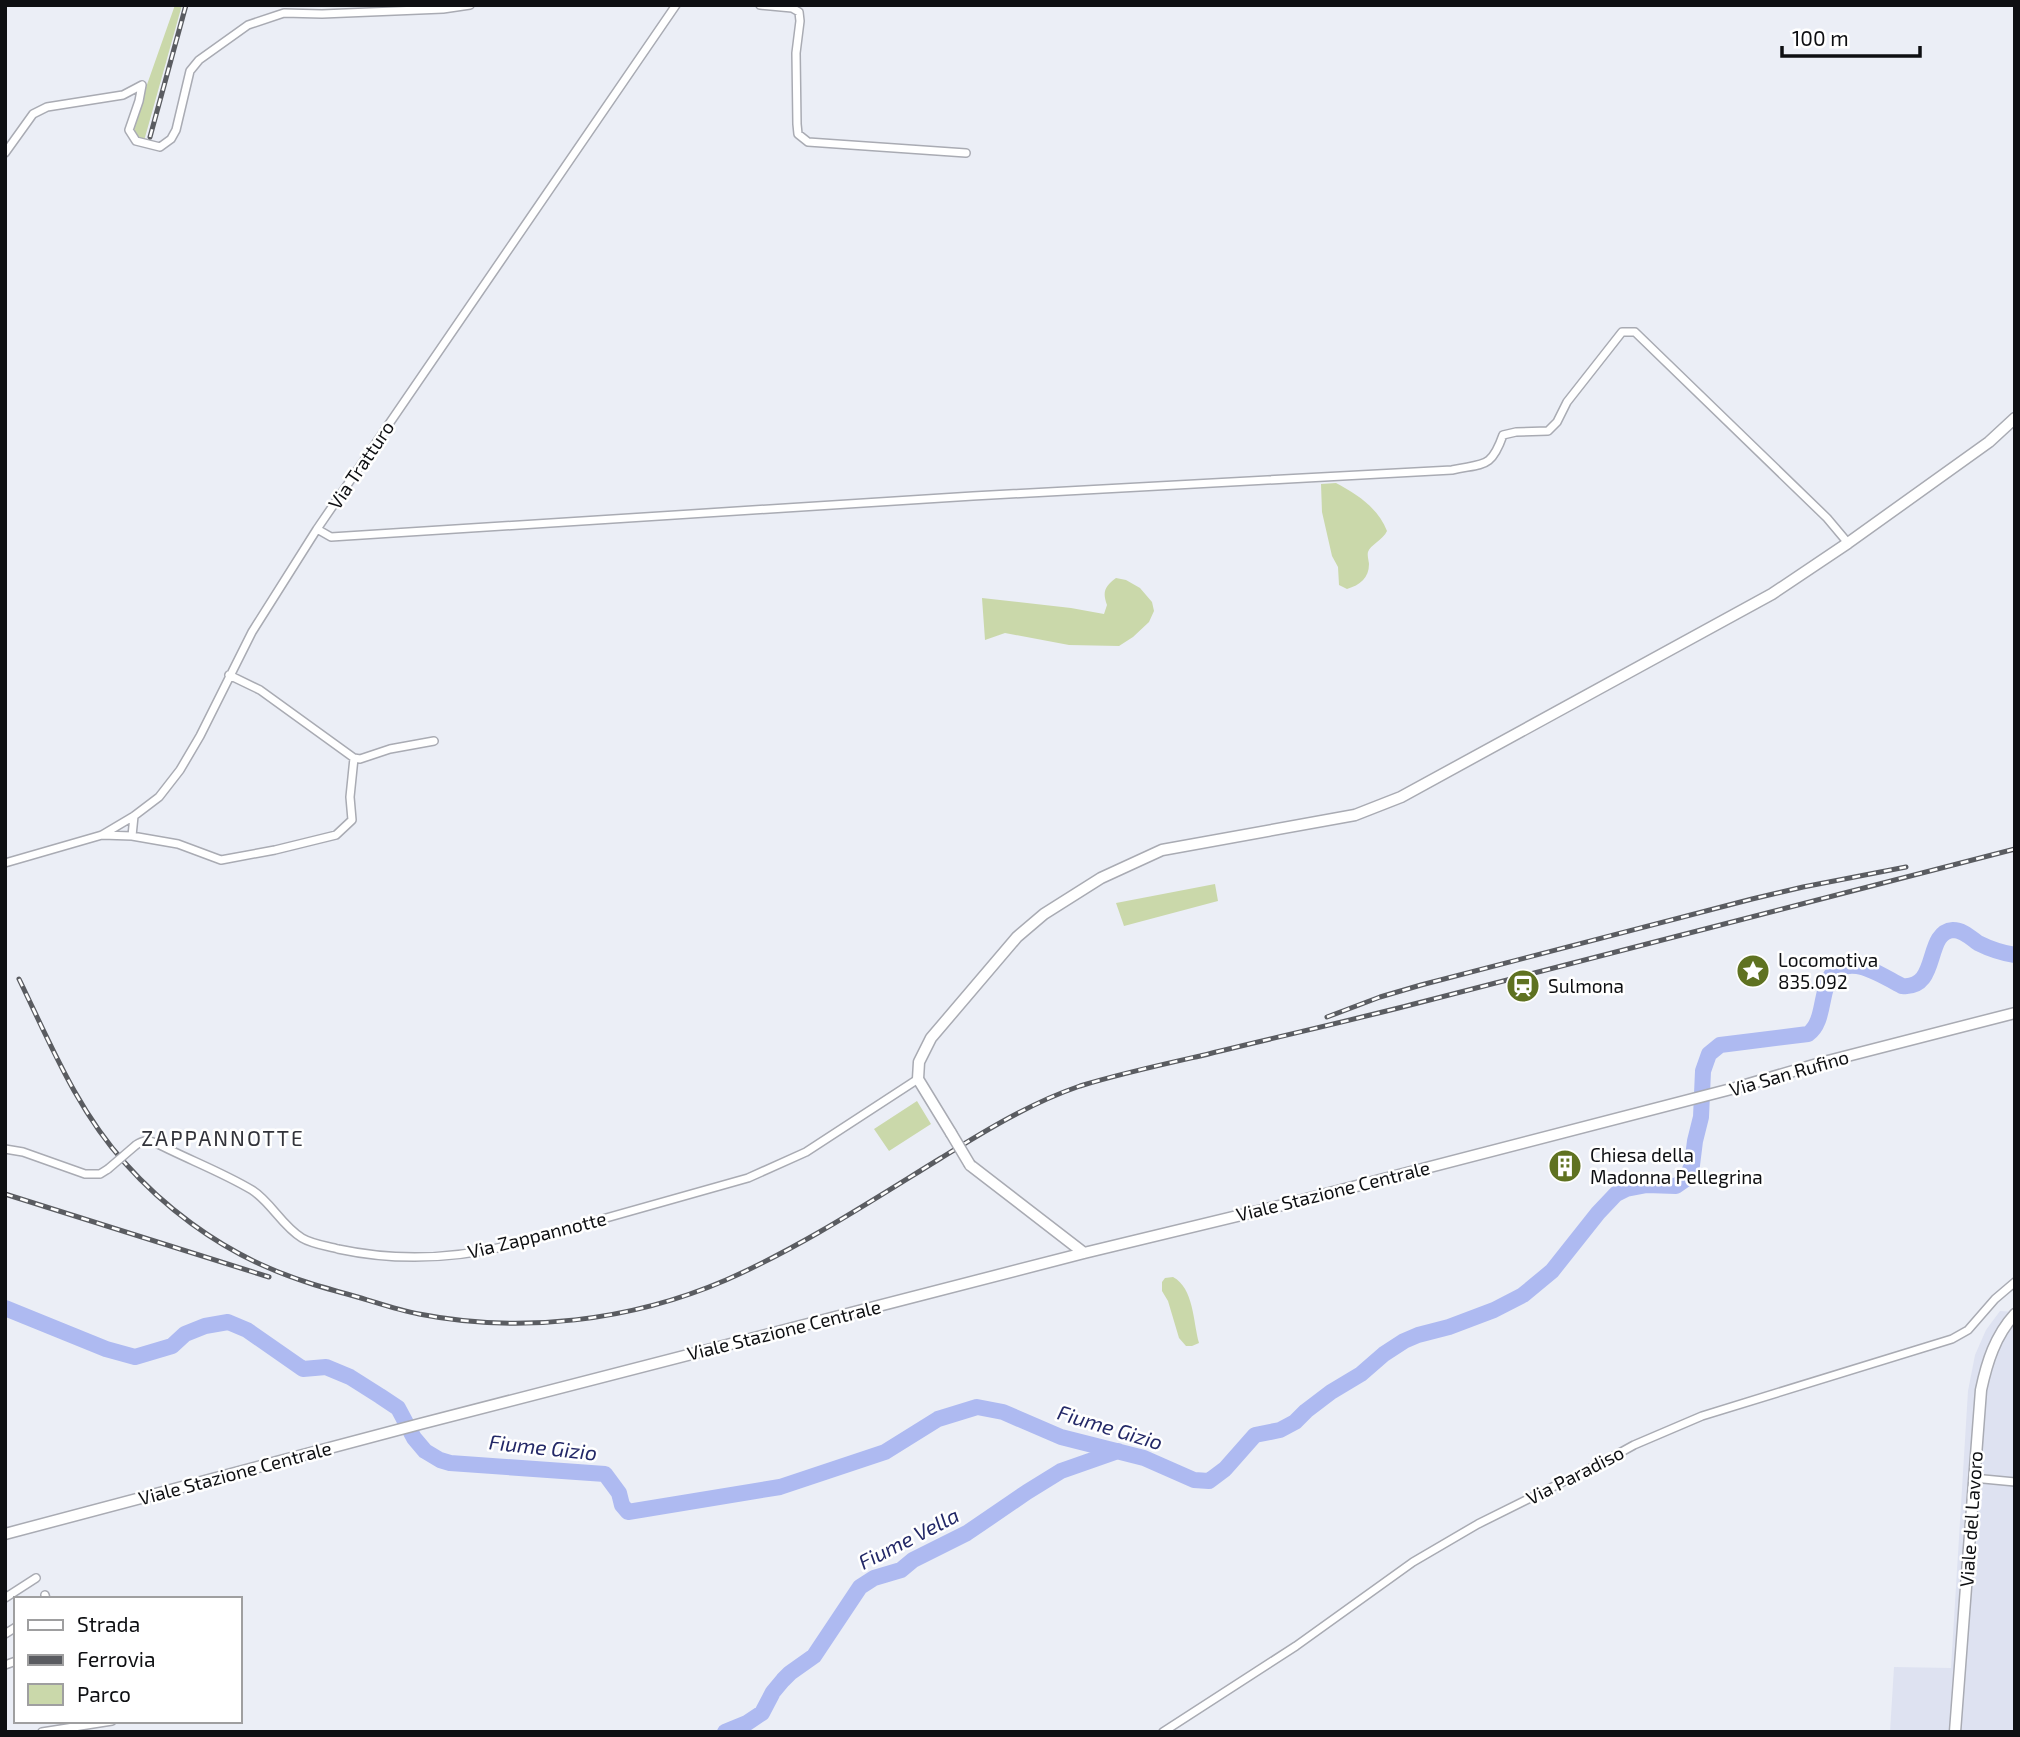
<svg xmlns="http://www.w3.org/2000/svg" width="2020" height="1737" viewBox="0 0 2020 1737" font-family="'Exo 2',sans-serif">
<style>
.built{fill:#dee2f1}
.green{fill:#cad8aa}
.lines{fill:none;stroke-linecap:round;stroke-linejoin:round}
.river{stroke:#aebaf1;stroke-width:16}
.street-casing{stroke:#a9abb3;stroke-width:10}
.secondary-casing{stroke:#a9abb3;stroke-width:13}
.street{stroke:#fff;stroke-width:7}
.secondary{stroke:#fff;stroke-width:10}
.rail-casing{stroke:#5a5c61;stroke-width:5}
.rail{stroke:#fff;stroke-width:2.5;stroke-dasharray:8;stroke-linecap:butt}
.street-bridge-casing{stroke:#a9abb3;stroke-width:10;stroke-linecap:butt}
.secondary-bridge-casing{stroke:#a9abb3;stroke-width:13;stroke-linecap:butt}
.street-bridge{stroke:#fff;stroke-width:7}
.secondary-bridge{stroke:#fff;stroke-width:10}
.labels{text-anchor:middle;stroke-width:5;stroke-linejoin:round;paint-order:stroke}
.street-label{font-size:19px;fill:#0e0f12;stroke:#fff}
.poi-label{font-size:19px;fill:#0e0f12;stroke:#fff;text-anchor:start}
.neighbourhood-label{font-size:21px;letter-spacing:2px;fill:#32333a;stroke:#fff}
.water-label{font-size:21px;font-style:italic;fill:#232867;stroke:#fff}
</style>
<rect width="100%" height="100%" fill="#ebeef6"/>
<path class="built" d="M 2000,1311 L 2015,1312 L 2015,1732 L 1890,1732 L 1894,1667 L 1951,1668 L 1968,1391 L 1975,1355 L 1986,1330 Z"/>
<path class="green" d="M 175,5 L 182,5 L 144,141 L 136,138 L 131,130 Z
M 1336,483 C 1357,494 1378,508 1387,531 C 1383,540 1370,545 1368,552 C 1367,555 1369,562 1369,564 C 1369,578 1360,585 1347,589 L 1339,585 L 1338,567 L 1332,556 L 1322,512 L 1321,484 Z
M 1116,578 L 1126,580 L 1140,588 L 1152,602 L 1154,611 L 1149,622 L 1133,637 L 1119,646 L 1069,645 L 1005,633 L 985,640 L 982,598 L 1071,608 L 1104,614 L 1107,605 C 1102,592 1105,586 1116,578 Z
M 1215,884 L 1218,901 L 1124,926 L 1116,903 Z
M 917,1101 L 931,1124 L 889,1151 L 874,1129 Z
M 1173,1277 C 1194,1288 1193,1322 1199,1343 L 1192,1346 L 1186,1346 L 1179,1338 L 1168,1301 L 1162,1291 L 1162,1282 L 1165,1278 Z"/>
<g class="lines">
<path class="river" d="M 5,1308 L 106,1349 L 135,1357 L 172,1346 L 185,1334 L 205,1326 L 228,1322 L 247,1330 L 303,1369 L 326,1367 L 350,1377 L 380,1396 L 398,1408 L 414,1438 L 425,1451 L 440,1460 L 450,1463 L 605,1474 L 619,1493 L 622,1505 L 628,1512 L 780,1487 L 885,1452 L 938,1419 L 977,1407 L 1003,1412 L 1061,1437 L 1144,1458 L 1194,1480 L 1209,1481 L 1225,1469 L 1255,1435 L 1280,1430 L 1295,1422 L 1306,1411 L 1331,1392 L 1361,1374 L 1384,1354 L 1404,1341 L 1418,1335 L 1449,1327 L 1494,1310 L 1523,1295 L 1552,1271 L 1598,1213 L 1616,1194 L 1626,1189 L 1647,1185 L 1676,1186 L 1686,1179 L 1692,1165 L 1695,1141 L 1701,1117 L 1703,1071 L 1709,1054 L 1720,1045 L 1808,1034 C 1832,1018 1812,961 1857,966 C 1872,968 1888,979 1902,986 C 1940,990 1924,932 1953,930 C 1963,930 1971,938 1978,943 C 1990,949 2002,953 2015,955
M 725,1732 L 747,1723 L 762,1713 L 773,1692 L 783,1680 L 790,1673 L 814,1656 L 860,1587 L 874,1578 L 901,1570 L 913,1560 L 967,1533 L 1027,1492 L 1061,1471 L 1118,1451"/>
<defs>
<path id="street" d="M 760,5 L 792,8 L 799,12 L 800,21 L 796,53 L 797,124 L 798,134 L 808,142 L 966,153
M 5,153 L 33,114 L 47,107 L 123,95 L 142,85 L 139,101 L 129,130 L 136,141 L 160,147 L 171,139 L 176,130 L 190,71 L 199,60 L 248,25 L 284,13 L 322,14 L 443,9 L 470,5
M 317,529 L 331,537 L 973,496 L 1452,470 C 1484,463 1491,469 1503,435 L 1516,432 L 1548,431 L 1557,422 L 1567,402 L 1622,332 L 1635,332 L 1827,518 L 1848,543
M 229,675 L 260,690 L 354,758 L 360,759 L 390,749 L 434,741
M 102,835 L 132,836 L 178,844 L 221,860 L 275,850 L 336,835 L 352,820 L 350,797 L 354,758
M 132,836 L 134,816
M 5,863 L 102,835 L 134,816 L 159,797 L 180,770 L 200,736 L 252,632 L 317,529 L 676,5
M 136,1145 C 143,1140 148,1140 156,1143 C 187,1159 222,1172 252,1190 C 271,1202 282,1226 302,1238 C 312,1244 327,1246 338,1249 C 394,1261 452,1259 507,1246 L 748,1178 L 806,1152 L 918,1079
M 5,1149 L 23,1152 L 85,1174 L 100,1174 L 108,1169
M 1973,1478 L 2015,1482
M 45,1595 L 46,1599
M 5,1598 L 36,1578
M 5,1634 L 16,1627
M 5,1665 L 16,1661
M 42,1732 L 112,1721
M 1163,1732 L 1296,1646 L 1413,1562 L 1478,1524 L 1605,1461 L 1634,1445 L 1702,1416 L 1952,1339 L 1968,1330 L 1995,1299 L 2015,1282"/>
<path id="secondary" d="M 951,1133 L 918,1079 L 919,1062 L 931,1038 L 1017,937 L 1044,914 L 1101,878 L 1162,850 L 1355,815 L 1401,797 L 1772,594 L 1848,543 L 1989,442 L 2015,418
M 970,1165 L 1084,1253
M 5,1534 L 420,1424 L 1084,1253 L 1287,1204 L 1735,1088 L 1824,1062 L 2015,1013
M 1955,1732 L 1981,1390 C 1987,1362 1995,1336 2015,1314"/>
</defs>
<use href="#street" class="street-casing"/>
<use href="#secondary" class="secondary-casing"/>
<use href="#street" class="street"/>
<use href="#secondary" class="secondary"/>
<defs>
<path id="rail" d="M 150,137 L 186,5
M 19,979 C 50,1043 77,1110 125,1163 C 164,1207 215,1245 269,1268 C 296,1280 325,1288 354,1296 C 375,1302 397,1310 419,1314 C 521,1334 631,1321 726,1280 C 801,1247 871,1201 941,1158 C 985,1131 1030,1103 1080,1086 C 1119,1074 1160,1065 1200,1056 C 1272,1038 1345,1022 1418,1003 C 1617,952 1816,900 2015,849
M 1327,1017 L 1380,997 L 1421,985 L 1752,899 L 1803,887 L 1906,867
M 5,1194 L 269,1277"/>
</defs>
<use href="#rail" class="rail-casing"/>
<use href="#rail" class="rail"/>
<defs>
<path id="street-bridge" d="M 108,1169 L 136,1145"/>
<path id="secondary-bridge" d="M 951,1133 L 970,1165"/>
</defs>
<use href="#street-bridge" class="street-bridge-casing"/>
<use href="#secondary-bridge" class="secondary-bridge-casing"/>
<use href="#street-bridge" class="street-bridge"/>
<use href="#secondary-bridge" class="secondary-bridge"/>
</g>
<defs>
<symbol id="sight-disc" viewBox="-11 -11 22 22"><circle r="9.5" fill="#5f7221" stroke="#fff"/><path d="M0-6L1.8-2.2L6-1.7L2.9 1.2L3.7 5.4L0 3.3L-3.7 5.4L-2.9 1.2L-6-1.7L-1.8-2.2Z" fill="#fff"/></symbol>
<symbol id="station-disc" viewBox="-11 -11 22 22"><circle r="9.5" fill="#5f7221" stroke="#fff"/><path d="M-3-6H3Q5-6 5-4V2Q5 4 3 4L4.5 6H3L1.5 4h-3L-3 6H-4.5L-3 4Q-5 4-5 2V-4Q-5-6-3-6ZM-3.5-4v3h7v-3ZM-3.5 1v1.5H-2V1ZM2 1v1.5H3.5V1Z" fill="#fff"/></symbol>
<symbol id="building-disc" viewBox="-11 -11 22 22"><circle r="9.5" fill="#5f7221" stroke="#fff"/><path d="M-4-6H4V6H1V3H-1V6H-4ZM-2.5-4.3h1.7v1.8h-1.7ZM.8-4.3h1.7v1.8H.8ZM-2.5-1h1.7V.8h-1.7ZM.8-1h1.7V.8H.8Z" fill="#fff"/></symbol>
</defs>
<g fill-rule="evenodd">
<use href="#sight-disc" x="1734" y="952" width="38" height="38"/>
<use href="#station-disc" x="1504" y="967" width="38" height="38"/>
<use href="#building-disc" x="1546" y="1147" width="38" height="38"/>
</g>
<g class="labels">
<g class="street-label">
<text transform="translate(361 465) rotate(-56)" y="7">Via Tratturo</text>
<text transform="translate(1789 1073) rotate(-16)" y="7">Via San Rufino</text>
<text transform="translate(1333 1191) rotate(-14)" y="7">Viale Stazione Centrale</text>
<text transform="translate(537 1235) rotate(-14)" y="7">Via Zappannotte</text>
<text transform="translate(784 1330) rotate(-14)" y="7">Viale Stazione Centrale</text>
<text transform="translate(235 1473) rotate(-15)" y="7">Viale Stazione Centrale</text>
<text transform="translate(1575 1475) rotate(-27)" y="7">Via Paradiso</text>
<text transform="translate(1971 1519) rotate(-86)" y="7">Viale del Lavoro</text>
</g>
<g class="poi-label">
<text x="1778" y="967">Locomotiva<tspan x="1778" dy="22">835.092</tspan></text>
<text x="1548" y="993">Sulmona</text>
<text x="1590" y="1162">Chiesa della<tspan x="1590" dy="22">Madonna Pellegrina</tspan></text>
</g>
<g class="neighbourhood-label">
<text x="223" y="1146">ZAPPANNOTTE</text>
</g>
<g class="water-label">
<text transform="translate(1110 1428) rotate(17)" y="7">Fiume Gizio</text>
<text transform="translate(543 1448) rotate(6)" y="7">Fiume Gizio</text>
<text transform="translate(909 1539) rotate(-27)" y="7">Fiume Vella</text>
</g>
</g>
<rect width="2020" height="1737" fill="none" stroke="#0e0f12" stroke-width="14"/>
<rect x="14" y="1597" width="228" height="126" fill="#ffffff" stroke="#9f9fa0" stroke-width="2"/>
<rect x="28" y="1620" width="35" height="10" fill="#ffffff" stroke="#9f9fa0" stroke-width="2"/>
<text x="77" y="1632" font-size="21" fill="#0e0f12">Strada</text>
<rect x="28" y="1655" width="35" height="10" fill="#5a5c61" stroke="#9f9fa0" stroke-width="2"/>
<text x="77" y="1667" font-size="21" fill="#0e0f12">Ferrovia</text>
<rect x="28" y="1684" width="35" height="21" fill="#cad8aa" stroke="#9f9fa0" stroke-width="2"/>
<text x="77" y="1702" font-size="21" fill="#0e0f12">Parco</text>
<path d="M1782 46v10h138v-10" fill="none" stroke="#0e0f12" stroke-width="3.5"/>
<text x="1792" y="46" font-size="21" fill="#0e0f12" stroke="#ffffff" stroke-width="5" paint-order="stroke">100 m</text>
</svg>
